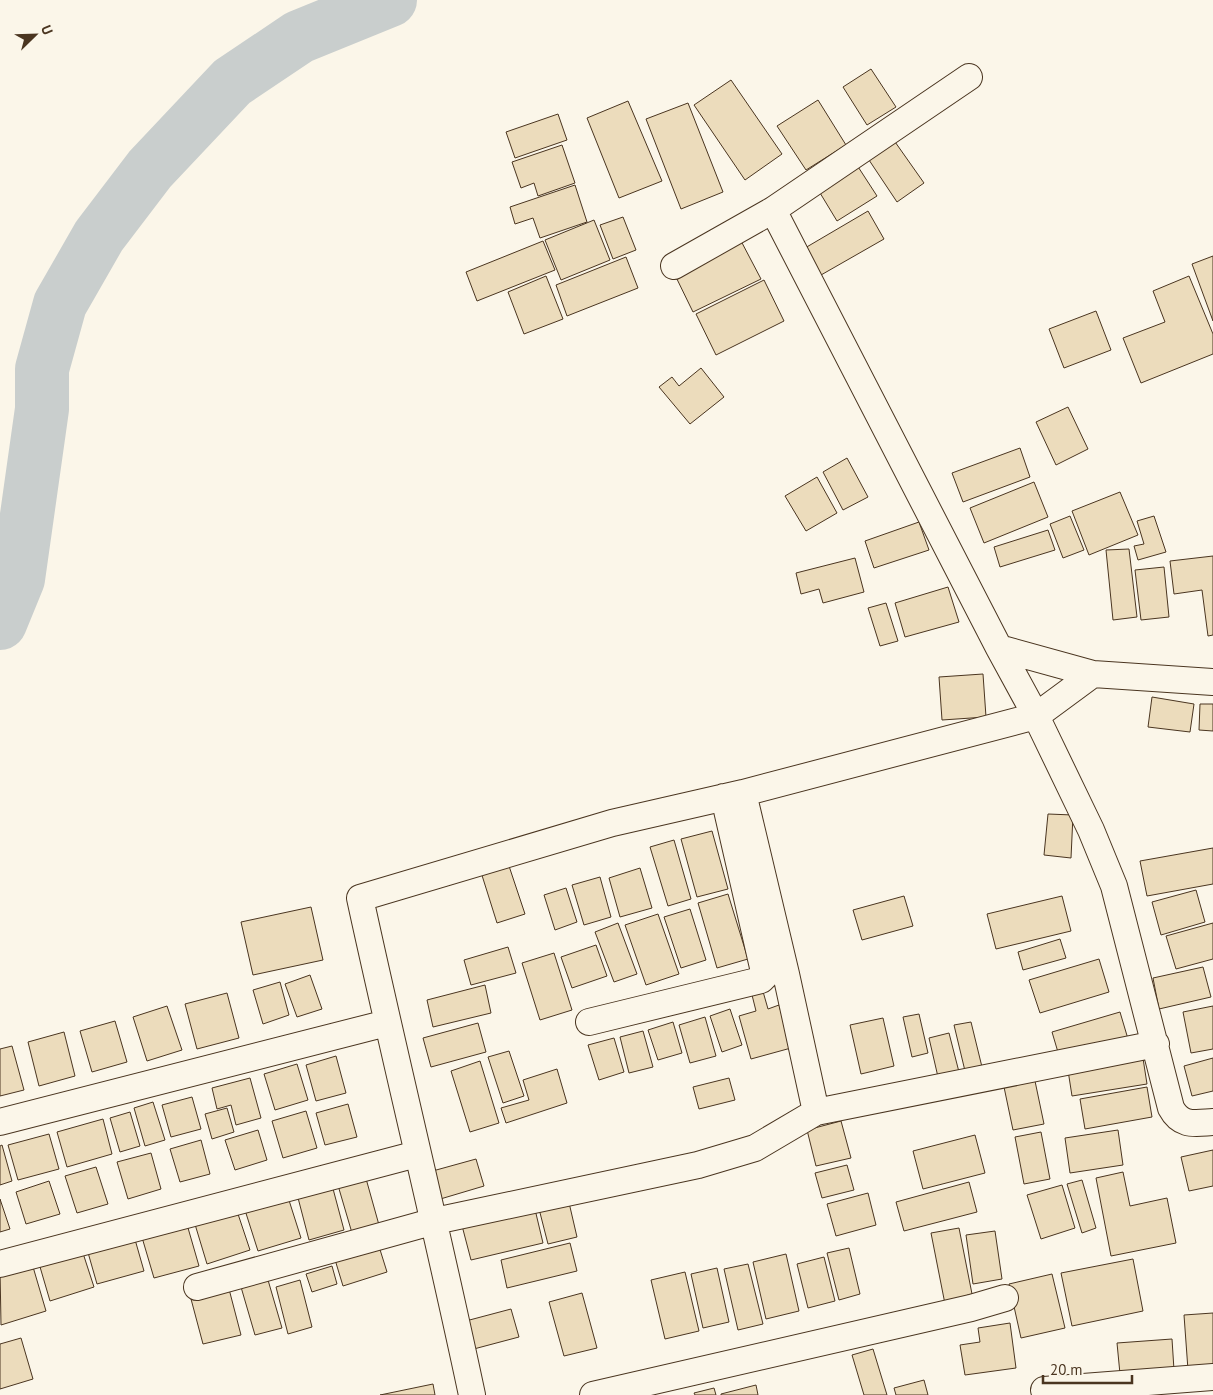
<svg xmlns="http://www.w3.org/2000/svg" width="1213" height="1395" viewBox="0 0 1213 1395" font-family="'PT Sans',sans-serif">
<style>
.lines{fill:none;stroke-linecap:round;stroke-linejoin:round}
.river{stroke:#c9cecd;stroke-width:54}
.building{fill:#ecdcbc;stroke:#4a3520}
.street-casing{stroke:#4a3520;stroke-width:28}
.street{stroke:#fbf6e9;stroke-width:26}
</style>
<rect width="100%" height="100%" fill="#fbf6e9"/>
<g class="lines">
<path class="river" d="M 0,623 L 18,579 L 42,409 L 42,369 L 60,304 L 99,236 L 150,169 L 232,82 L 299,37 L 390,0"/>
</g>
<path class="building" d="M 871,69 L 896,107 L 867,125 L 843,87 Z
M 731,80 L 782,154 L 745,180 L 694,105 Z
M 818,100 L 846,145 L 806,170 L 777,126 Z
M 628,101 L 662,181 L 619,198 L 587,118 Z
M 688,103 L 723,192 L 681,209 L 646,119 Z
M 558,114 L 567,140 L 515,158 L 506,132 Z
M 893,139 L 924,183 L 897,202 L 867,157 Z
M 562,145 L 575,183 L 538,196 L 534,183 L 521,188 L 512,162 Z
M 853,159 L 877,196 L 837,221 L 814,183 Z
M 575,185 L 587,222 L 540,238 L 533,218 L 515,224 L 510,207 Z
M 868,211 L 884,239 L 821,275 L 805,248 Z
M 623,217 L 636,250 L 613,259 L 600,225 Z
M 594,220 L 610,260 L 561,280 L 545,240 Z
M 740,239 L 761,279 L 693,312 L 674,273 Z
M 543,241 L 555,270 L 477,301 L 466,272 Z
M 1213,256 L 1213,321 L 1192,264 Z
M 626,257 L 638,288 L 567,316 L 556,285 Z
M 546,276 L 563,319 L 524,334 L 508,292 Z
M 1189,276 L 1213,334 L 1213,354 L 1141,383 L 1123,338 L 1165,322 L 1153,291 Z
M 764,280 L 784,321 L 716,355 L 696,314 Z
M 1096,311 L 1111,350 L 1064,368 L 1049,329 Z
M 701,368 L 724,397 L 690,424 L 659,387 L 672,377 L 679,386 Z
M 1068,407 L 1088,449 L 1056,465 L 1036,422 Z
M 1020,448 L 1030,477 L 963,502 L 952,473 Z
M 847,458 L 868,497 L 843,510 L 823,472 Z
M 817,477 L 837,513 L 806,531 L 785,496 Z
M 1034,482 L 1048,517 L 984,543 L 970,508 Z
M 1120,492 L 1138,535 L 1089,555 L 1072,511 Z
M 1070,516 L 1084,550 L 1063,558 L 1050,524 Z
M 1154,516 L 1166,552 L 1138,560 L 1134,546 L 1144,544 L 1137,521 Z
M 919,522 L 929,550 L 874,568 L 865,541 Z
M 1048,530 L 1055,550 L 1000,567 L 994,547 Z
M 1129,549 L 1137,617 L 1113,620 L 1106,550 Z
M 1213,556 L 1213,635 L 1208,636 L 1202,590 L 1174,594 L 1170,561 Z
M 855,558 L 864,592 L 823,603 L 819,589 L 801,594 L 796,573 Z
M 1164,567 L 1169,617 L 1141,620 L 1135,570 Z
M 948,587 L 959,622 L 905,637 L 895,603 Z
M 886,603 L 898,641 L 880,646 L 868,608 Z
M 983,674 L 986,717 L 942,720 L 939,677 Z
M 1152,697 L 1194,704 L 1190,732 L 1148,727 Z
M 1200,704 L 1213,704 L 1213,731 L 1199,730 Z
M 1048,814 L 1073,815 L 1071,858 L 1044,855 Z
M 712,831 L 728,889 L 697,897 L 681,839 Z
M 674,840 L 691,899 L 668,906 L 650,847 Z
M 1213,848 L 1213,884 L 1147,896 L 1140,861 Z
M 507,860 L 525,914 L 497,923 L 480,869 Z
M 640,868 L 652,908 L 620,917 L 609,878 Z
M 600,877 L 611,917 L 584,925 L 572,885 Z
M 566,888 L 577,922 L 555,930 L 544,895 Z
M 1196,890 L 1205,922 L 1161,935 L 1152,902 Z
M 728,894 L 748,959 L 717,968 L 698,903 Z
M 904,896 L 913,926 L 862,940 L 853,910 Z
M 1062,896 L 1071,931 L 996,949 L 987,914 Z
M 311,907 L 323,960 L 253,975 L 241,922 Z
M 690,909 L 706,960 L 681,968 L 664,917 Z
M 658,914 L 679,974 L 646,985 L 625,925 Z
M 618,923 L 637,974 L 614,982 L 595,932 Z
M 1213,923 L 1213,959 L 1176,969 L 1166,936 Z
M 1060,939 L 1066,958 L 1023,970 L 1018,952 Z
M 596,945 L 607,976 L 572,988 L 561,957 Z
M 508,947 L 516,973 L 471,985 L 464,960 Z
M 554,953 L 572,1010 L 540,1020 L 522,963 Z
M 1099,959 L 1109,992 L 1040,1013 L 1029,980 Z
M 1203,967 L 1211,997 L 1159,1009 L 1153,978 Z
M 310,975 L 322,1009 L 297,1017 L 285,984 Z
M 280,982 L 289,1015 L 263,1024 L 253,990 Z
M 485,985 L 491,1013 L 433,1027 L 427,1000 Z
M 762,988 L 768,1009 L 779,1005 L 791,1048 L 751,1059 L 739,1016 L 756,1011 L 751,991 Z
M 227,993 L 239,1038 L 197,1049 L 185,1004 Z
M 167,1006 L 182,1050 L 147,1061 L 133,1017 Z
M 1213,1006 L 1213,1049 L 1191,1053 L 1183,1012 Z
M 730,1009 L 742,1045 L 722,1052 L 710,1016 Z
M 1120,1012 L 1128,1039 L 1060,1059 L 1052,1032 Z
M 919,1014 L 928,1053 L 912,1057 L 903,1017 Z
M 705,1017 L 716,1056 L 690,1063 L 679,1025 Z
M 883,1018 L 894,1066 L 861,1074 L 850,1025 Z
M 115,1021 L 127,1062 L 92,1072 L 80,1031 Z
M 673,1022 L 682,1053 L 658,1060 L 648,1030 Z
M 971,1022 L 982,1067 L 965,1071 L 954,1025 Z
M 478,1023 L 486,1052 L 431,1067 L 423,1038 Z
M 643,1031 L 653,1067 L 629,1073 L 620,1037 Z
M 64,1032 L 75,1076 L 39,1086 L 28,1042 Z
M 949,1033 L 959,1072 L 938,1077 L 929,1038 Z
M 614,1038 L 624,1072 L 599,1080 L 588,1045 Z
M 12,1046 L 24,1090 L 0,1096 L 0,1049 Z
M 509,1051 L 524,1096 L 503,1103 L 488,1057 Z
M 1142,1052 L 1147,1084 L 1072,1096 L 1067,1064 Z
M 336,1056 L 346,1093 L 316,1101 L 306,1065 Z
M 1213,1058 L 1213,1091 L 1192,1096 L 1184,1066 Z
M 480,1061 L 499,1123 L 470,1132 L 451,1071 Z
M 297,1064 L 308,1100 L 275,1110 L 264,1074 Z
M 557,1069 L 567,1103 L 506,1123 L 501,1108 L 529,1100 L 523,1080 Z
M 250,1078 L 261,1118 L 236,1125 L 231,1105 L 217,1109 L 212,1088 Z
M 729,1078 L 735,1100 L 699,1109 L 693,1087 Z
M 1035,1081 L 1044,1124 L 1013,1130 L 1004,1087 Z
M 1147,1087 L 1152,1117 L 1085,1129 L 1080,1099 Z
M 192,1097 L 201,1129 L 171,1137 L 162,1105 Z
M 153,1102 L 165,1140 L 145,1146 L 134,1108 Z
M 348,1104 L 357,1137 L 325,1145 L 316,1113 Z
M 227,1108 L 234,1132 L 212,1139 L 205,1114 Z
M 306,1111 L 317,1148 L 283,1158 L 272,1121 Z
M 130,1112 L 140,1146 L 120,1152 L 110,1118 Z
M 103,1119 L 112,1154 L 67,1167 L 57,1132 Z
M 841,1121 L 851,1158 L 816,1166 L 807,1130 Z
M 258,1130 L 267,1160 L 235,1170 L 225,1140 Z
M 1118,1130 L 1123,1165 L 1070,1173 L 1065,1138 Z
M 1041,1132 L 1050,1179 L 1024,1184 L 1015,1137 Z
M 49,1134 L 59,1169 L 18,1180 L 8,1145 Z
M 975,1135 L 985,1173 L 923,1189 L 913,1151 Z
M 201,1140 L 210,1174 L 180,1182 L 170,1149 Z
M 2,1145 L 12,1181 L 0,1185 L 0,1146 Z
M 1213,1150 L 1213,1186 L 1189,1191 L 1181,1157 Z
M 151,1153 L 161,1189 L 128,1199 L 117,1162 Z
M 476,1159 L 484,1186 L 437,1200 L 429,1172 Z
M 847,1165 L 854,1190 L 822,1198 L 815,1173 Z
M 96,1167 L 108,1204 L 77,1213 L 65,1176 Z
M 1123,1172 L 1130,1206 L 1167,1198 L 1176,1243 L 1111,1256 L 1096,1178 Z
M 365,1175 L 379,1225 L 352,1233 L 337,1182 Z
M 1082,1180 L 1096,1228 L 1082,1233 L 1067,1184 Z
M 49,1181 L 60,1214 L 26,1224 L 16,1192 Z
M 969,1182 L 977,1212 L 904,1231 L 896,1202 Z
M 332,1185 L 344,1230 L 309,1240 L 297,1194 Z
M 1062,1185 L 1075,1228 L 1041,1239 L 1027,1195 Z
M 868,1193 L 876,1225 L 836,1236 L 827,1204 Z
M 287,1194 L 301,1238 L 258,1251 L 244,1207 Z
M 567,1194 L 577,1237 L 548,1244 L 537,1201 Z
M 0,1199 L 10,1229 L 0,1232 Z
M 533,1201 L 543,1243 L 471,1260 L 460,1218 Z
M 236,1208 L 250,1250 L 207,1264 L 194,1221 Z
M 186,1221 L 199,1266 L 154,1278 L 141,1234 Z
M 959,1228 L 973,1299 L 945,1304 L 931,1233 Z
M 995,1231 L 1002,1279 L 973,1284 L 966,1235 Z
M 134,1236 L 144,1271 L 97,1284 L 87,1249 Z
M 377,1240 L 387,1272 L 343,1286 L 333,1253 Z
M 570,1243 L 577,1271 L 507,1288 L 501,1260 Z
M 81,1247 L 94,1287 L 50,1301 L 38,1260 Z
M 849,1248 L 860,1294 L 839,1300 L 827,1253 Z
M 786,1254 L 799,1311 L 766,1319 L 753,1262 Z
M 824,1257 L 835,1301 L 808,1308 L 797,1264 Z
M 1133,1259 L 1143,1311 L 1072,1326 L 1061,1273 Z
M 31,1260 L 46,1311 L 1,1325 L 0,1269 Z
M 748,1264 L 763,1324 L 738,1330 L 724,1269 Z
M 332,1266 L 337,1284 L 312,1292 L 306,1274 Z
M 717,1268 L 729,1322 L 703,1328 L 691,1274 Z
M 685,1272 L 699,1331 L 665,1339 L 651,1280 Z
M 1052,1274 L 1065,1328 L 1021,1338 L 1009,1284 Z
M 268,1280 L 282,1328 L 255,1335 L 241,1287 Z
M 300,1280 L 312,1327 L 288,1334 L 276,1287 Z
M 229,1289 L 241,1335 L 203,1344 L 191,1299 Z
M 582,1293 L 597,1348 L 564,1356 L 549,1302 Z
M 511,1309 L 519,1337 L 470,1350 L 462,1322 Z
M 1213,1313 L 1213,1368 L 1188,1370 L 1184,1315 Z
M 1010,1323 L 1016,1368 L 965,1375 L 960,1345 L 980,1342 L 978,1328 Z
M 21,1338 L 33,1379 L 0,1389 L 0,1344 Z
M 1172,1339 L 1174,1370 L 1120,1374 L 1117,1343 Z
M 873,1349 L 887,1395 L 864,1395 L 852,1355 Z
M 924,1380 L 928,1395 L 896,1395 L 894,1388 Z
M 433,1384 L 435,1395 L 380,1395 Z
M 756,1385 L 758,1395 L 721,1395 L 721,1394 Z
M 714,1388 L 716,1395 L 695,1395 L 694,1393 Z"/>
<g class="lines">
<defs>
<path id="street" d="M 773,210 L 999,648 L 1036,716 L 1091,830 L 1114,886 L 1171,1108 C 1181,1127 1195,1123 1213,1122
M 674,266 L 773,210 L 969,77
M 999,648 L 1093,674
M 743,793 L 786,974 L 816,1112
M 589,1022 L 761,980 L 765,976 L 724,797
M 0,1122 L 387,1023
M 0,1264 L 417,1154
M 197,1287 L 435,1221 L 698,1165 L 755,1148 L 816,1112 L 1156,1044
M 1044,1390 L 1213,1377
M 472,1395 C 437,1229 396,1064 360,898 L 612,823 L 743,793 L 1036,716 L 1093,674 L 1213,682
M 593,1395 L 971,1308 L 1005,1298"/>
</defs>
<use href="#street" class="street-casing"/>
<use href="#street" class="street"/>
</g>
<g transform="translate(35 35) rotate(67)" stroke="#fbf6e9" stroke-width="4" paint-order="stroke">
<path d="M0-4L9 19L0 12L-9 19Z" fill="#4a3520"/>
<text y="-8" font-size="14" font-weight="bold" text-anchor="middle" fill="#4a3520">U</text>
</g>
<path d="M1043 1375v8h89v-8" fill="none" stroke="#4a3520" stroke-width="2.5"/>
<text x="1050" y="1375" font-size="15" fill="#4a3520" stroke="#fbf6e9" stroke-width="4" paint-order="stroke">20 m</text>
</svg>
